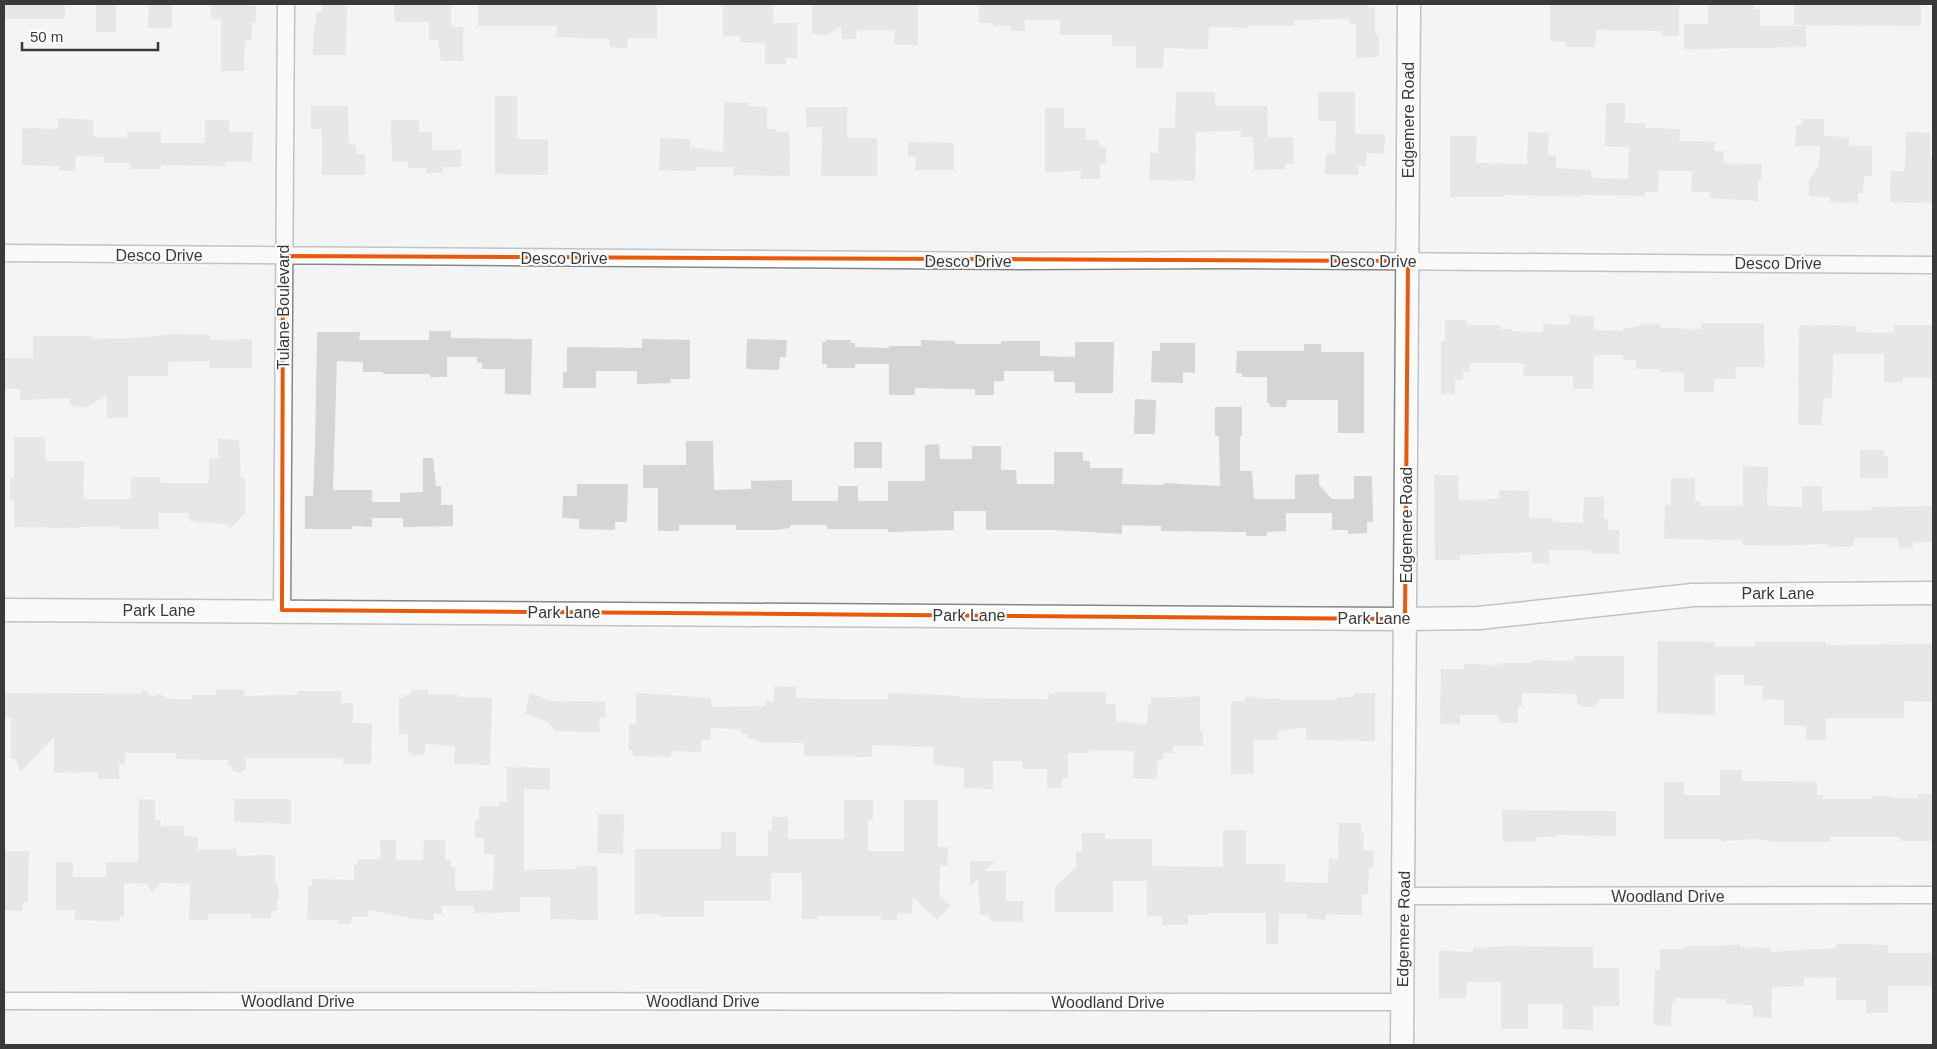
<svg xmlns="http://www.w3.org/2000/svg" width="1937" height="1049" viewBox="0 0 1937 1049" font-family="Helvetica,sans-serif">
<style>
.building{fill:#d5d5d6}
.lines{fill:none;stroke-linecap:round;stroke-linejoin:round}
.street-casing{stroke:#868687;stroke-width:19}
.secondary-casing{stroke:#868687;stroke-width:25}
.street{stroke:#fff;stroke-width:16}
.secondary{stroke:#fff;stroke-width:22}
.marked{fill:none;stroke:#e8590c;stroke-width:4;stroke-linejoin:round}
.labels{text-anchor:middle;stroke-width:4;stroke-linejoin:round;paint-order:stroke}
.street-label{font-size:16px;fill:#39393a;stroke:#fff}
</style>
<rect width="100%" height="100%" fill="#f3f4f5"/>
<path class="building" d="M 4,4 L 65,4 L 65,19 L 4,19 Z
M 96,4 L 116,4 L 116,32 L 96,32 Z
M 149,4 L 172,4 L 172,28 L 148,28 Z
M 211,4 L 250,4 L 250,6 L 256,6 L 256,23 L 252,23 L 251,41 L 245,41 L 244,71 L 221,71 L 221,19 L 211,19 Z
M 322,4 L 347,4 L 346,55 L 313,55 L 314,25 L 316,25 L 316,12 L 322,13 Z
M 394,4 L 451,4 L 451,27 L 463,27 L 463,61 L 441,61 L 438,40 L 429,40 L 429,22 L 395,22 Z
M 478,4 L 657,4 L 657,38 L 628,38 L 627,48 L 609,47 L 610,39 L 556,37 L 557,26 L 478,26 Z
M 723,4 L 773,4 L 773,23 L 797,23 L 797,58 L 786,58 L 786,64 L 765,64 L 765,43 L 740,42 L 740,36 L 723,36 Z
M 812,4 L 918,4 L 918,45 L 894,45 L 895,30 L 857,30 L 856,39 L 842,39 L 841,26 L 825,36 L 812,33 Z
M 979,4 L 1368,4 L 1368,7 L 1375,7 L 1375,35 L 1379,35 L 1379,57 L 1356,58 L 1356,24 L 1349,24 L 1349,19 L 1294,20 L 1294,26 L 1249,25 L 1249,28 L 1209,27 L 1208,49 L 1164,48 L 1163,68 L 1136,68 L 1136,46 L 1112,46 L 1112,35 L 1060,35 L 1060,20 L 1025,20 L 1025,31 L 1011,31 L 1011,26 L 993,26 L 993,23 L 979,23 Z
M 1550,4 L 1679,4 L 1679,36 L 1662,36 L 1662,31 L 1596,30 L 1595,47 L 1566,47 L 1566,42 L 1550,41 Z
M 1708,4 L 1754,4 L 1754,9 L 1760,9 L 1760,26 L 1806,26 L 1806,47 L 1684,49 L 1684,24 L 1708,24 Z
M 1794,4 L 1921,4 L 1921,26 L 1794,25 Z
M 1176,92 L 1215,92 L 1215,106 L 1267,106 L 1268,138 L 1293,137 L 1294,164 L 1285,164 L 1285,169 L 1254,170 L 1253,137 L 1241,137 L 1241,131 L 1196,132 L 1195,181 L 1149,180 L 1150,153 L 1158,153 L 1159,128 L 1175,128 Z
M 1318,92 L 1355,92 L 1355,134 L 1385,134 L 1384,154 L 1366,153 L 1366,166 L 1358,166 L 1358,175 L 1325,174 L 1326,154 L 1335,154 L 1336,121 L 1318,121 Z
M 495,96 L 517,96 L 517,139 L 548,139 L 548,175 L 495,174 Z
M 724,102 L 749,103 L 749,106 L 767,107 L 767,129 L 776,129 L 776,132 L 789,132 L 790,176 L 733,175 L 734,167 L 696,167 L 696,171 L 659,170 L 660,138 L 690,139 L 690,147 L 723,152 Z
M 1606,103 L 1625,103 L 1625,123 L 1645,123 L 1645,128 L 1680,129 L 1679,141 L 1715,142 L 1714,151 L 1724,151 L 1723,163 L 1762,164 L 1761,180 L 1758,180 L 1758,201 L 1709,198 L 1710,192 L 1691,192 L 1692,171 L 1659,171 L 1658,192 L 1645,192 L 1645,196 L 1582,195 L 1582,197 L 1504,195 L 1504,197 L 1450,197 L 1450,136 L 1477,136 L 1476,163 L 1527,164 L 1528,132 L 1549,133 L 1548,155 L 1556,155 L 1556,168 L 1591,170 L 1591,178 L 1628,179 L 1629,147 L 1605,146 Z
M 311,106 L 348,106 L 349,145 L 356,145 L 356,154 L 365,154 L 365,175 L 322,175 L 322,129 L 311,129 Z
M 806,107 L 847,107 L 847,138 L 877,138 L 877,176 L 821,176 L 822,127 L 806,127 Z
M 1045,108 L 1064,108 L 1064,128 L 1085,128 L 1086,140 L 1099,140 L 1099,147 L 1106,147 L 1106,164 L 1100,164 L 1100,179 L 1081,179 L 1081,171 L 1045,172 Z
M 58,118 L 93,120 L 93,137 L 127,138 L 127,132 L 161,132 L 161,143 L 205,143 L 205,120 L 229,120 L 229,132 L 253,132 L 252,162 L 225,161 L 225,166 L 161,165 L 161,169 L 131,169 L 131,163 L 103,163 L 104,157 L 76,156 L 75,171 L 59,170 L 59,166 L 22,165 L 22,128 L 58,129 Z
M 1803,119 L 1824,119 L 1824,136 L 1849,137 L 1849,146 L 1872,146 L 1872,176 L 1864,176 L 1863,193 L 1858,193 L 1858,203 L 1830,202 L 1830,197 L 1809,196 L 1809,180 L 1819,165 L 1820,146 L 1795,146 L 1796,125 L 1803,125 Z
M 391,120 L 419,120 L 419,132 L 432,132 L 432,150 L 461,150 L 461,167 L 443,167 L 443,173 L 426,173 L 426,168 L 408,168 L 408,161 L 392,162 Z
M 1906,132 L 1930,133 L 1930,157 L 1933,157 L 1933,203 L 1890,202 L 1891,171 L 1905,171 Z
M 908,142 L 954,143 L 954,170 L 915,170 L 916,157 L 908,157 Z
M 1570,315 L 1594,316 L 1594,330 L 1623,331 L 1623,328 L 1634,328 L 1634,326 L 1640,326 L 1640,323 L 1660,324 L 1660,328 L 1701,329 L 1701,323 L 1764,323 L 1765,367 L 1735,367 L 1736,379 L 1714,379 L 1714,392 L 1684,392 L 1684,373 L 1660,372 L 1660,369 L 1636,369 L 1636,360 L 1623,360 L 1623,355 L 1594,355 L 1593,389 L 1573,389 L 1573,376 L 1523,376 L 1524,363 L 1470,363 L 1470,372 L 1463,372 L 1463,380 L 1455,380 L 1455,394 L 1441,394 L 1441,341 L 1445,341 L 1445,320 L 1467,320 L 1467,325 L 1500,325 L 1500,329 L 1512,329 L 1512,331 L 1543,332 L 1543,324 L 1570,325 Z
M 1799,325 L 1856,326 L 1855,332 L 1894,333 L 1894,325 L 1933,325 L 1933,378 L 1903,377 L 1902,383 L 1884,382 L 1884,354 L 1833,354 L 1832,398 L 1824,398 L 1821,425 L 1798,425 Z
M 429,331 L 451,331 L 451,338 L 532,339 L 531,395 L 505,394 L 505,369 L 482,369 L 482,363 L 477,363 L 477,357 L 447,357 L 447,377 L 430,377 L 430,374 L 383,374 L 383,372 L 363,372 L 363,362 L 337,361 L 333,490 L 372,490 L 372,502 L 400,502 L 400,493 L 423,492 L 423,458 L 433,458 L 436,486 L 441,486 L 441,505 L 453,505 L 453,526 L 403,527 L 403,518 L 372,518 L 372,527 L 352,526 L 352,529 L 305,529 L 305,496 L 313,496 L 315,448 L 317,332 L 360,332 L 359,340 L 429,340 Z
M 173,334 L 210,335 L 210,340 L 252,339 L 252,368 L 210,368 L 210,361 L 168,362 L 168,376 L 128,376 L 128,417 L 107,418 L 107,395 L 84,408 L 70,405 L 70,398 L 20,400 L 20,389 L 4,389 L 4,358 L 33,358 L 33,336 L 91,336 L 91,339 L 137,338 Z
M 642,339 L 690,340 L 690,379 L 670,379 L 671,383 L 637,384 L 637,371 L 596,371 L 596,388 L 563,388 L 563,372 L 567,372 L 567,347 L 642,348 Z
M 747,339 L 787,340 L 786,357 L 780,357 L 779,370 L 746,369 Z
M 826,340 L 851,340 L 851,343 L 855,343 L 855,347 L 889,348 L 889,346 L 921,346 L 921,340 L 955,341 L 955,344 L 1001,344 L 1001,341 L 1040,341 L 1040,356 L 1075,357 L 1075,342 L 1114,342 L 1113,393 L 1075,393 L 1075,382 L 1054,382 L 1054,371 L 1004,371 L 1004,381 L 994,381 L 994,395 L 975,395 L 975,389 L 915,388 L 915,395 L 889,395 L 889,364 L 855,364 L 855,368 L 827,368 L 827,364 L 822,364 L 822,342 L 826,342 Z
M 1160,343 L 1195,343 L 1195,373 L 1183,372 L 1183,383 L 1151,382 L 1152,351 L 1160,351 Z
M 1304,344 L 1321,344 L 1321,352 L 1364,352 L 1364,433 L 1338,433 L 1338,400 L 1287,400 L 1286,407 L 1270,407 L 1270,403 L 1267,403 L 1267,377 L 1242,377 L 1242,373 L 1236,373 L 1237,351 L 1304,351 Z
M 1135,399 L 1156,400 L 1155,434 L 1134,434 Z
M 1215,407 L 1242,407 L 1242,436 L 1240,436 L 1240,471 L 1252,471 L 1254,499 L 1295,499 L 1295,475 L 1319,474 L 1319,485 L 1332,499 L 1354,499 L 1354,476 L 1372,476 L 1373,522 L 1367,522 L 1367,533 L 1348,534 L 1348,530 L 1332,530 L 1332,513 L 1286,513 L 1286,531 L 1267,532 L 1267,536 L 1246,536 L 1246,532 L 1161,531 L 1161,526 L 1122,525 L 1122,534 L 1054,530 L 986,530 L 986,511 L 954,511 L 954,530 L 888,532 L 888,529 L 827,529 L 827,525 L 790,525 L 790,528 L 777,530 L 736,530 L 736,525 L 679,525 L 679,531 L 658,531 L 658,488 L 643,488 L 643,465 L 686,465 L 686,441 L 713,441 L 714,490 L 751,489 L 751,481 L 792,480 L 792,501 L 838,501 L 838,486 L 858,486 L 858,501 L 888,501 L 888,481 L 925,481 L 925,445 L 939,444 L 940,459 L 972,459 L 972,446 L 1001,446 L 1001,470 L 1016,470 L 1017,484 L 1054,484 L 1054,452 L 1083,452 L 1083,461 L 1090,461 L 1090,468 L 1123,468 L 1122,484 L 1164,485 L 1164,483 L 1220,486 L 1219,436 L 1215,436 Z
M 14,437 L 45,437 L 45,461 L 84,461 L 83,499 L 131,499 L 131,477 L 161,477 L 161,483 L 209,483 L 209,459 L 218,458 L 218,439 L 239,440 L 241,478 L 245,478 L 245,513 L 231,528 L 227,524 L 189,521 L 189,513 L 158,513 L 159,529 L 119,529 L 119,526 L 79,527 L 79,528 L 14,527 L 14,500 L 10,500 L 10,478 L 14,478 Z
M 854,442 L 882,442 L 882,468 L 854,468 Z
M 1860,450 L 1884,450 L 1883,456 L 1888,456 L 1888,478 L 1860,478 Z
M 1743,466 L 1768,467 L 1767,506 L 1802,507 L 1802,486 L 1822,486 L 1822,511 L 1871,510 L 1871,507 L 1933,506 L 1933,542 L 1913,542 L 1913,548 L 1899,549 L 1898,538 L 1854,538 L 1854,546 L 1828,547 L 1828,544 L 1790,545 L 1790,546 L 1742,545 L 1742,540 L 1664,539 L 1665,505 L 1671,505 L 1671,478 L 1695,478 L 1695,501 L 1700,501 L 1700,506 L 1743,506 Z
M 1434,475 L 1458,475 L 1459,500 L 1499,499 L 1499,490 L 1529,491 L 1529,518 L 1553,518 L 1553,522 L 1583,523 L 1584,497 L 1604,497 L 1604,519 L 1608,519 L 1608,530 L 1619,530 L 1619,554 L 1591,553 L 1591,550 L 1549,550 L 1549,564 L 1532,563 L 1532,552 L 1460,555 L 1460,560 L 1435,560 Z
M 577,484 L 628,484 L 627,522 L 615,522 L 615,530 L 579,529 L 579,519 L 562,518 L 563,496 L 577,496 Z
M 1658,641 L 1715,642 L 1715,646 L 1755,647 L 1755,642 L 1826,642 L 1826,645 L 1933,644 L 1933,702 L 1904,701 L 1904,718 L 1826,718 L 1826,740 L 1806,740 L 1806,726 L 1784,725 L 1784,700 L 1762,699 L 1763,686 L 1744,685 L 1744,675 L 1715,675 L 1715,715 L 1657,713 Z
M 1574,656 L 1624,656 L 1624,699 L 1600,699 L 1593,707 L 1583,707 L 1577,703 L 1577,694 L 1522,693 L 1522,706 L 1518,706 L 1518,723 L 1499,723 L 1499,715 L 1460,715 L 1460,725 L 1440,724 L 1441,669 L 1464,669 L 1464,664 L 1500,665 L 1500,663 L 1533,663 L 1533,660 L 1574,661 Z
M 774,686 L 796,687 L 796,698 L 838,699 L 889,699 L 889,693 L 960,696 L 960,698 L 1048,699 L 1048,694 L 1055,694 L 1055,692 L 1106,692 L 1106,704 L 1115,704 L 1116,721 L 1147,724 L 1148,705 L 1151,705 L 1151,698 L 1200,696 L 1200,731 L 1203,731 L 1203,746 L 1173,746 L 1173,753 L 1163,753 L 1163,761 L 1157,761 L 1157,779 L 1133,778 L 1134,751 L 1089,750 L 1089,753 L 1068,753 L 1068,778 L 1062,778 L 1062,788 L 1047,788 L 1047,769 L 1022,769 L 1022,761 L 993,761 L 993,789 L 964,788 L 964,768 L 933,765 L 934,747 L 872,745 L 872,757 L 804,756 L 804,743 L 756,742 L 756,739 L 748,739 L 748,734 L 741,734 L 741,729 L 711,728 L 710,740 L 701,740 L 701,752 L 671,751 L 671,757 L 633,756 L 633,750 L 629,750 L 629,724 L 636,724 L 636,693 L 711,698 L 711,707 L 766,706 L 766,701 L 774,702 Z
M 144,689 L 152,697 L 160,694 L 169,699 L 193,699 L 193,695 L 216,695 L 217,689 L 245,690 L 244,696 L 298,695 L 298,691 L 341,691 L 341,703 L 353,703 L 353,723 L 372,723 L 371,764 L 343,764 L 343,758 L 246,758 L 246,768 L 241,773 L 231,770 L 231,766 L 228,766 L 228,760 L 176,759 L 176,753 L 125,753 L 125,764 L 119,764 L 119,779 L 98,779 L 98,772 L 54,773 L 54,737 L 20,772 L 16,759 L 11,759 L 11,717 L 4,717 L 4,693 L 140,694 Z
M 410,690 L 428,690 L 428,695 L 458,694 L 458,697 L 492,698 L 490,765 L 454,764 L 455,746 L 425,744 L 425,753 L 417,756 L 412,755 L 408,751 L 408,734 L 399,734 L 399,698 L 404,698 L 404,695 L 410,695 Z
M 530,693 L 553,701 L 605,702 L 605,718 L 599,717 L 600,732 L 555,731 L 548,722 L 525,713 Z
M 1354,693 L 1375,693 L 1375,741 L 1306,740 L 1306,727 L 1277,731 L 1278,740 L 1253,740 L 1254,774 L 1231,774 L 1231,701 L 1245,701 L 1245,696 L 1267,699 L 1281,698 L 1281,700 L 1337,700 L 1338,697 L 1354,697 Z
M 507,767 L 550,768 L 550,790 L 524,789 L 524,870 L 577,869 L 577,866 L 597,866 L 598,920 L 550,919 L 550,897 L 520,897 L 520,912 L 474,913 L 474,906 L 442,906 L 442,914 L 434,914 L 434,920 L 417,919 L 368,910 L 368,917 L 351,917 L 351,924 L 338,924 L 338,920 L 307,920 L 308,886 L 312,886 L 312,879 L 354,880 L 354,864 L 358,865 L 358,859 L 381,859 L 380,840 L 396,840 L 396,860 L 423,860 L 424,840 L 445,840 L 445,860 L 451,860 L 451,867 L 455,867 L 455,891 L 493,890 L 494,854 L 484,854 L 484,838 L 475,838 L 475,820 L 479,820 L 479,806 L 499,806 L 499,802 L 507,802 Z
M 1720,770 L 1742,770 L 1742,781 L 1817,782 L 1817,795 L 1823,795 L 1823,799 L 1872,799 L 1872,796 L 1890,796 L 1890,798 L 1918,798 L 1918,794 L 1933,794 L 1933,841 L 1900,841 L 1900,837 L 1830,837 L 1830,842 L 1778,842 L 1754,839 L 1722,841 L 1722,839 L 1664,839 L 1664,782 L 1684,782 L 1684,795 L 1720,795 Z
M 139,799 L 155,800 L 155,820 L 161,820 L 160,826 L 184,826 L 184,836 L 198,837 L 198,850 L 237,849 L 237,856 L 275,855 L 275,883 L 278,883 L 279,899 L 277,899 L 277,911 L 271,911 L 271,918 L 251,918 L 251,914 L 208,914 L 207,920 L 189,920 L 190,884 L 160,883 L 152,892 L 147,884 L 124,883 L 124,917 L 119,917 L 119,921 L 75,920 L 75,910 L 56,910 L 56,862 L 73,862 L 73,877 L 106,877 L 106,862 L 138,862 Z
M 235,799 L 291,799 L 291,824 L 234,822 Z
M 844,800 L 873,800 L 873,820 L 868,820 L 868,851 L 904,851 L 904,800 L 938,800 L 938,847 L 948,847 L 947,866 L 940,866 L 939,895 L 951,906 L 937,920 L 913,897 L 911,914 L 897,913 L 897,920 L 881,920 L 881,916 L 818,916 L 818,919 L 802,919 L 802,873 L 771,873 L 771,901 L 704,901 L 704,917 L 660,917 L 660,914 L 635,914 L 635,849 L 721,849 L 721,832 L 736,832 L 736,856 L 768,856 L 768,830 L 772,830 L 772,817 L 788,817 L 788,839 L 844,839 Z
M 1502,810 L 1616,811 L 1616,836 L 1556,835 L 1556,837 L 1537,837 L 1537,841 L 1503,842 Z
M 598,814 L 624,814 L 623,854 L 597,853 Z
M 1339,823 L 1361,823 L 1361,833 L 1364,833 L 1363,850 L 1374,851 L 1373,867 L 1369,867 L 1368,894 L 1362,894 L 1362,915 L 1326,914 L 1326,920 L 1307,919 L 1307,914 L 1279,914 L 1278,944 L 1266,944 L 1266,913 L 1208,913 L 1208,915 L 1188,915 L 1188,925 L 1162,925 L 1162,916 L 1147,916 L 1147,881 L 1113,881 L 1113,912 L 1055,912 L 1055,887 L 1076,867 L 1076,851 L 1082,851 L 1082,833 L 1105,833 L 1105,839 L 1152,839 L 1152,866 L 1223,867 L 1223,830 L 1246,830 L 1246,864 L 1285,864 L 1285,882 L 1328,883 L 1329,858 L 1338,859 Z
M 4,851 L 29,851 L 28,902 L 23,902 L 22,911 L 4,910 Z
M 970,861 L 995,861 L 985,871 L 1006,871 L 1006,901 L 1023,901 L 1023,922 L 989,921 L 989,915 L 980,915 L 978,878 L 970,887 Z
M 1740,944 L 1740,947 L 1771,948 L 1771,952 L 1836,948 L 1836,944 L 1855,944 L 1888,945 L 1888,953 L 1933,953 L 1933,986 L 1888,986 L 1888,1013 L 1866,1013 L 1866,1000 L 1836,1000 L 1836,977 L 1804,978 L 1804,986 L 1772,987 L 1771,1018 L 1753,1017 L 1753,1005 L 1725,1004 L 1726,999 L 1675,998 L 1675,1003 L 1672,1003 L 1671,1026 L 1653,1025 L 1655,970 L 1660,970 L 1660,949 L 1685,949 L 1685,946 L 1725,946 L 1725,945 Z
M 1507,946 L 1593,947 L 1593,968 L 1619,968 L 1619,1006 L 1593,1006 L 1593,1030 L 1563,1029 L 1563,1004 L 1528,1004 L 1528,1029 L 1501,1029 L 1501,982 L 1467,982 L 1466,998 L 1439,998 L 1439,951 L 1473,952 L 1473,948 Z"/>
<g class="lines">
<defs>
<path id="street" d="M 4,253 L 1020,261 L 1223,260 L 1933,265
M 282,610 L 286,4
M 1403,896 L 1933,895
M 4,1001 L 1402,1002"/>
<path id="secondary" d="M 4,610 L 1405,619 L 1479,618 L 1693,595 L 1933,593
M 1402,1045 L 1409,4"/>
</defs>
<use href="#street" class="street-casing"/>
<use href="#secondary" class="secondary-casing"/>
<use href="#street" class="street"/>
<use href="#secondary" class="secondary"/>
</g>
<path d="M0 0H1937V1049H0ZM 283,256 L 1408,261 L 1405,619 L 282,610 Z" fill="#f3f4f5" fill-opacity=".55" fill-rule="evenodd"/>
<path class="marked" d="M 283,256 L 1408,261 L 1405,619 L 282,610 Z"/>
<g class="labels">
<g class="street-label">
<text transform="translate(1408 120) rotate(-90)" y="6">Edgemere Road</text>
<text x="159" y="261">Desco Drive</text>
<text x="564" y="264">Desco Drive</text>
<text x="968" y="267">Desco Drive</text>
<text x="1373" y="267">Desco Drive</text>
<text x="1778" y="269">Desco Drive</text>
<text transform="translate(283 307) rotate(-90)" y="6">Tulane Boulevard</text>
<text transform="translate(1406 525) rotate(-90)" y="6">Edgemere Road</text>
<text x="1778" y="599">Park Lane</text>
<text x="159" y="616">Park Lane</text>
<text x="564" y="618">Park Lane</text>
<text x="969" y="621">Park Lane</text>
<text x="1374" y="624">Park Lane</text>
<text x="1668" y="902">Woodland Drive</text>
<text transform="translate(1403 929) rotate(-89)" y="6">Edgemere Road</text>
<text x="298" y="1007">Woodland Drive</text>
<text x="703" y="1007">Woodland Drive</text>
<text x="1108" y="1008">Woodland Drive</text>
</g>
</g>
<rect width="1937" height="1049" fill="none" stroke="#39393a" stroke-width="10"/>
<path d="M22 42v8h136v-8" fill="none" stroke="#39393a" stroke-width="2.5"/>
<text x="30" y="42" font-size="15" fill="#39393a" stroke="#ffffff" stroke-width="4" paint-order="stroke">50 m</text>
</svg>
